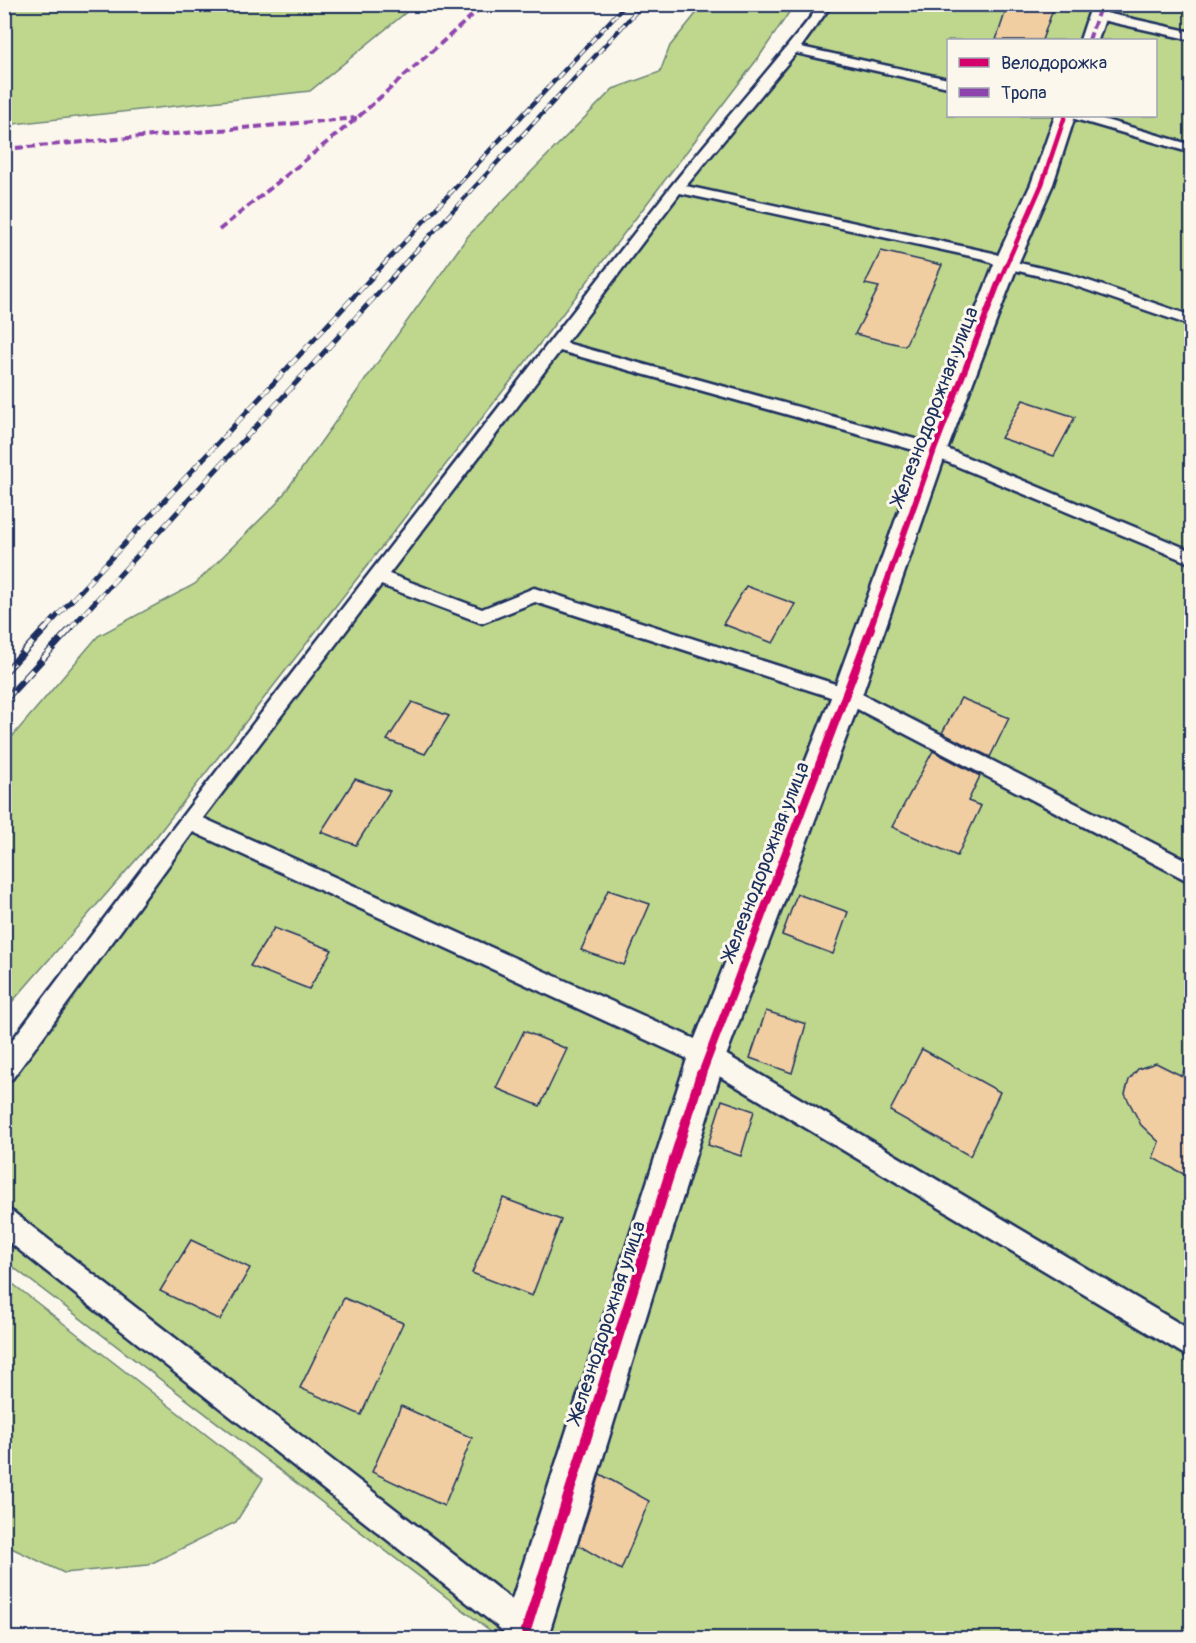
<svg xmlns="http://www.w3.org/2000/svg" width="1196" height="1643" viewBox="0 0 1196 1643" font-family="Pangolin,sans-serif">
<style>
.green{fill:#bed78d;stroke:#6c8376;stroke-width:1.5;fill-rule:evenodd}
.building{fill:#f0cea1;stroke:#1b2f5e;stroke-width:1.5}
.lines{fill:none;stroke-linecap:round;stroke-linejoin:round}
.lane-casing{stroke:#1b2f5e;stroke-width:5}
.street-casing{stroke:#1b2f5e;stroke-width:5}
.lane{fill:#fbf7ec;fill-rule:evenodd}
.street{fill:#fbf7ec;fill-rule:evenodd}
.rail-far2-casing{stroke:#1b2f5e;stroke-width:4.5}
.rail-far1-casing{stroke:#1b2f5e;stroke-width:5}
.rail-casing{stroke:#1b2f5e;stroke-width:7}
.rail-far2{stroke:#fbf7ec;stroke-width:3;stroke-dasharray:8;stroke-linecap:butt}
.rail-far1{stroke:#fbf7ec;stroke-width:4;stroke-dasharray:10;stroke-linecap:butt}
.rail{stroke:#fbf7ec;stroke-width:4.5;stroke-dasharray:14;stroke-linecap:butt}
.quiet{stroke:#8e44ad;stroke-width:4;stroke-dasharray:8 4;stroke-linecap:butt}
.cycleway-far3-casing{stroke:#fbf7ec;stroke-width:7}
.cycleway-far2-casing{stroke:#fbf7ec;stroke-width:9}
.cycleway-far1-casing{stroke:#fbf7ec;stroke-width:11}
.cycleway-casing{stroke:#fbf7ec;stroke-width:14}
.cycleway-far3{stroke:#d6006c;stroke-width:4.5}
.cycleway-far2{stroke:#d6006c;stroke-width:6}
.cycleway-far1{stroke:#d6006c;stroke-width:8}
.cycleway{stroke:#d6006c;stroke-width:10}
.labels{text-anchor:middle;stroke-width:6;stroke-linejoin:round;paint-order:stroke}
.street-label{font-size:20px;fill:#1b2f5e;stroke:#fbf7ec}
</style>
<rect width="100%" height="100%" fill="#fbf7ec"/>
<filter id="ink" filterUnits="userSpaceOnUse"><feTurbulence type="fractalNoise" baseFrequency=".0167" numOctaves="2"/><feDisplacementMap in="SourceGraphic" scale="12" xChannelSelector="R" yChannelSelector="G"/><feConvolveMatrix kernelMatrix="1 2 1 2 8 2 1 2 1" color-interpolation-filters="sRGB"/></filter>
<g filter="url(#ink)">
<path class="green" d="M 4,5 L 5,4 L 415,5 L 310,91 L 5,125 Z
M 703,5 L 794,5 L 759,57 L 531,355 L 156,837 L 5,1010 L 5,745 L 98,636 L 195,584 L 278,502 L 468,236 L 613,89 L 660,72 L 670,46 Z
M 818,5 L 1191,5 L 1191,1638 L 500,1638 L 5,1261 L 4,1081 ZM 948,40 L 1156,40 L 1156,116 L 948,116 Z
M 4,1277 L 263,1479 L 236,1522 L 148,1565 L 64,1573 L 5,1545 Z"/>
<path class="building" d="M 1008,4 L 1055,4 L 1042,40 L 996,40 Z
M 881,251 L 942,265 L 905,346 L 855,334 L 879,287 L 865,284 Z
M 1023,400 L 1075,417 L 1054,456 L 1001,438 Z
M 746,586 L 795,604 L 773,643 L 723,624 Z
M 961,698 L 1009,718 L 990,757 L 942,733 Z
M 412,702 L 449,716 L 425,754 L 387,740 Z
M 933,751 L 980,776 L 968,801 L 981,806 L 957,856 L 892,827 Z
M 355,779 L 390,791 L 356,845 L 321,832 Z
M 608,890 L 650,904 L 624,965 L 581,950 Z
M 797,894 L 848,912 L 833,954 L 782,935 Z
M 274,928 L 332,950 L 309,989 L 250,966 Z
M 766,1011 L 806,1024 L 792,1073 L 750,1058 Z
M 524,1031 L 567,1049 L 540,1106 L 496,1088 Z
M 922,1049 L 1000,1092 L 970,1156 L 890,1111 Z
M 1156,1063 L 1182,1076 L 1187,1063 L 1191,1063 L 1191,1178 L 1153,1158 L 1159,1142 L 1141,1125 L 1125,1094 L 1129,1080 L 1138,1069 Z
M 722,1100 L 754,1111 L 741,1156 L 708,1145 Z
M 503,1198 L 561,1220 L 532,1296 L 472,1273 Z
M 191,1240 L 250,1268 L 220,1320 L 160,1291 Z
M 344,1298 L 403,1323 L 361,1415 L 300,1388 Z
M 401,1406 L 472,1438 L 444,1506 L 372,1472 Z
M 600,1474 L 649,1501 L 621,1570 L 578,1545 Z"/>
<g class="lines">
<defs>
<path id="lane" d="M 821,4 L 832,4 L 801,47 L 948,79 L 948,87 L 796,53 L 686,186 L 993,253 L 1011,261 L 1071,275 L 1192,316 L 1192,326 L 1061,281 L 1001,267 L 984,259 L 680,193 L 566,343 L 940,446 L 1192,551 L 1192,564 L 928,454 L 560,351 L 389,574 L 482,609 L 534,588 L 854,690 L 1192,863 L 1192,883 L 840,700 L 535,602 L 482,623 L 381,585 L 203,818 L 715,1048 L 1192,1331 L 1192,1359 L 699,1064 L 193,832 L 12,1079 L 4,1082 L 4,1051 C 222,761 445,476 668,190 C 718,127 772,68 821,4 Z
M 1097,11 L 1192,32 L 1192,40 L 1093,18 L 1093,12 Z
M 1074,116 L 1092,116 L 1192,145 L 1192,153 L 1075,119 Z
M 4,1208 L 13,1212 L 547,1627 L 551,1638 L 512,1638 L 4,1238 Z"/>
<path id="street" d="M 1092,4 L 1110,4 L 1098,40 L 1080,40 Z
M 1055,116 L 1075,116 L 1053,184 L 1018,264 L 947,450 L 862,695 L 726,1056 L 550,1630 L 546,1638 L 506,1638 L 502,1630 L 688,1056 L 832,695 L 921,450 L 994,264 L 1031,184 Z"/>
</defs>
<use href="#lane" class="lane-casing"/>
<use href="#street" class="street-casing"/>
<use href="#lane" class="lane"/>
<use href="#street" class="street"/>
<defs>
<path id="rail-far2" d="M 372,277 L 626,4
M 392,277 L 643,4"/>
<path id="rail-far1" d="M 45,629 L 373,276
M 70,629 L 394,276"/>
<path id="rail" d="M 4,673 L 46,628
M 4,701 L 71,628"/>
</defs>
<use href="#rail-far2" class="rail-far2-casing"/>
<use href="#rail-far1" class="rail-far1-casing"/>
<use href="#rail" class="rail-casing"/>
<use href="#rail-far2" class="rail-far2"/>
<use href="#rail-far1" class="rail-far1"/>
<use href="#rail" class="rail"/>
<path class="quiet" d="M 4,7 L 8,4
M 1089,40 L 1101,4
M 4,149 L 357,118
M 219,230 L 357,118 L 485,4"/>
<defs>
<path id="cycleway-far3" d="M 1001,277 L 1042,184 L 1065,116"/>
<path id="cycleway-far2" d="M 870,629 L 934,450 L 1001,276"/>
<path id="cycleway-far1" d="M 701,1076 L 871,628"/>
<path id="cycleway" d="M 526,1630 L 701,1074"/>
</defs>
<use href="#cycleway-far3" class="cycleway-far3-casing"/>
<use href="#cycleway-far2" class="cycleway-far2-casing"/>
<use href="#cycleway-far1" class="cycleway-far1-casing"/>
<use href="#cycleway" class="cycleway-casing"/>
<use href="#cycleway-far3" class="cycleway-far3"/>
<use href="#cycleway-far2" class="cycleway-far2"/>
<use href="#cycleway-far1" class="cycleway-far1"/>
<use href="#cycleway" class="cycleway"/>
</g>
</g>
<g class="labels">
<g class="street-label">
<text transform="translate(934 406) rotate(-69)" y="7">Железнодорожная улица</text>
<text transform="translate(765 861) rotate(-69)" y="7">Железнодорожная улица</text>
<text transform="translate(606 1322) rotate(-72)" y="7">Железнодорожная улица</text>
</g>
</g>
<rect width="1196" height="1643" fill="none" stroke="#fbf7ec" stroke-width="24"/>
<rect x="12" y="12" width="1172" height="1619" fill="none" stroke="#1b2f5e" stroke-width="2" filter="url(#ink)"/>
<rect x="947" y="39" width="210" height="78" fill="#fbf7ec" stroke="#a1a7b3" stroke-width="1.5"/>
<rect x="959" y="58" width="30" height="9" fill="#d6006c" stroke="#a1a7b3" stroke-width="1.5"/>
<text x="1001" y="69" font-size="18" fill="#1b2f5e">Велодорожка</text>
<rect x="959" y="88" width="30" height="9" fill="#8e44ad" stroke="#a1a7b3" stroke-width="1.5"/>
<text x="1001" y="99" font-size="18" fill="#1b2f5e">Тропа</text>
</svg>
